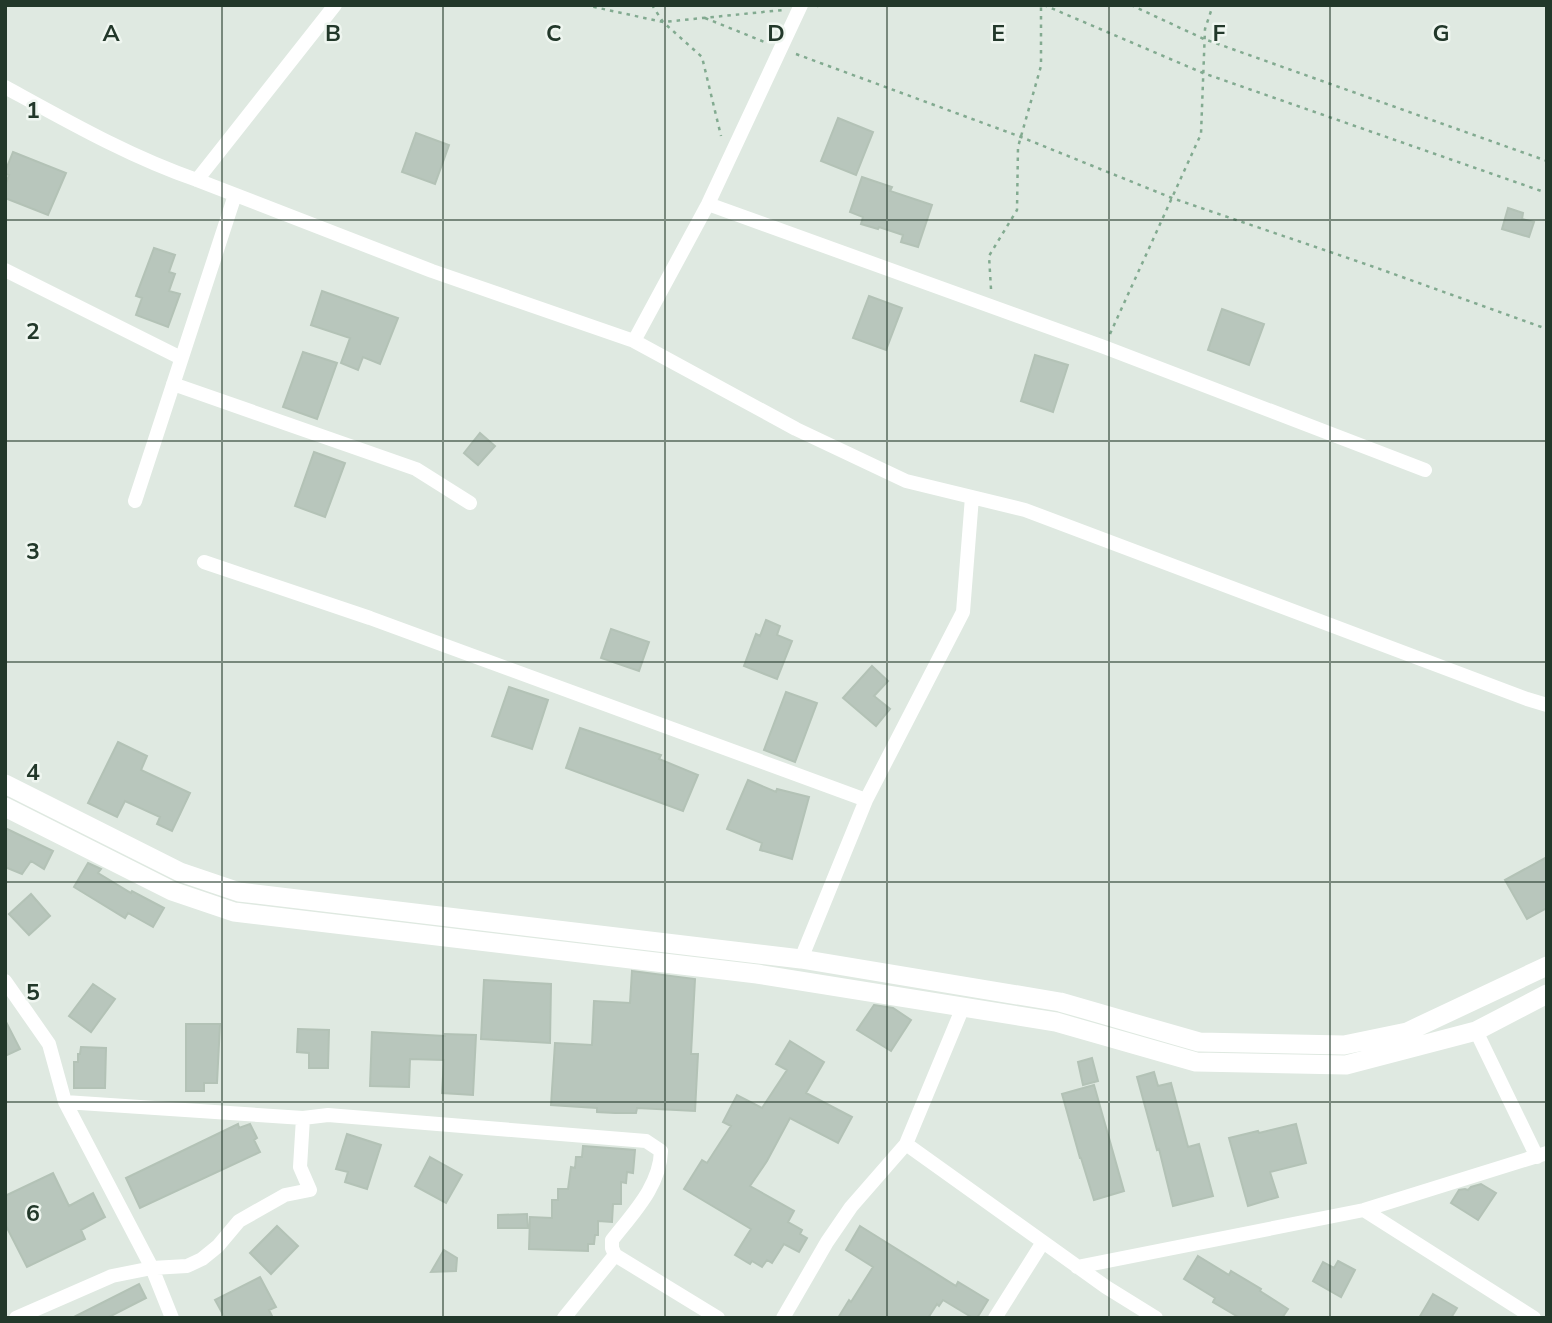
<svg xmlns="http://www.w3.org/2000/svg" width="1552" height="1323" viewBox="0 0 1552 1323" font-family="Mulish,sans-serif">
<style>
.building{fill:#b8c6bc;stroke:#b3c2b6;stroke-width:2}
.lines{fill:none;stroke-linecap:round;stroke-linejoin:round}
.path{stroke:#82aa90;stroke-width:2.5;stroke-dasharray:3.5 5;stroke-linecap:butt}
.minor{stroke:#fff;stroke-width:14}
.tertiary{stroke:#fff;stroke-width:19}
.grid{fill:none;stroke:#22382a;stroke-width:2;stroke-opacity:0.55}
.grid-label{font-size:23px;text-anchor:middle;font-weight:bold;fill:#22382a;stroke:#eff6f0;stroke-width:5;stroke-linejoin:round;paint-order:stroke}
</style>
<rect width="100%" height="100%" fill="#dfe9e1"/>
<path class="building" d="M 838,118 L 873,132 L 856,175 L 821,161 Z
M 416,133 L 449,145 L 435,184 L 402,172 Z
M 13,152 L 66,173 L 48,215 L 5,198 L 5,186 L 9,175 L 5,174 L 5,172 Z
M 862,177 L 892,187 L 890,191 L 932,205 L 918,247 L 901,242 L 903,235 L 879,227 L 878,229 L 861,224 L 863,217 L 850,212 Z
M 1508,208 L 1523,213 L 1522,219 L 1534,222 L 1529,237 L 1502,229 Z
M 154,248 L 175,255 L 169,272 L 175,274 L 169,291 L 180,294 L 168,327 L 136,315 L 142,298 L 136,296 Z
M 322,291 L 398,318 L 380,364 L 363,357 L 358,370 L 341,363 L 350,338 L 311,325 Z
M 869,296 L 902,308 L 886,350 L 853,338 Z
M 1222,309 L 1264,324 L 1249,365 L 1208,350 Z
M 303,352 L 337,363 L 317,419 L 283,407 Z
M 1035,355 L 1068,365 L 1053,412 L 1021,401 Z
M 480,433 L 495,446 L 478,465 L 464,453 Z
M 314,452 L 345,463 L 325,517 L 295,506 Z
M 766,620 L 780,626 L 777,635 L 792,641 L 777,679 L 744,666 L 756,634 L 760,636 Z
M 611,629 L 649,642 L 639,671 L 601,658 Z
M 872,666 L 888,681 L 874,696 L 890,709 L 876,726 L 843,698 Z
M 509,687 L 548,700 L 532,749 L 492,736 Z
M 786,692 L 817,703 L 795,762 L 764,750 Z
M 580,728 L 661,755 L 659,759 L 698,775 L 683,811 L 566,768 Z
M 118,742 L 147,756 L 141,770 L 190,793 L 172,831 L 157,824 L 160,817 L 125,801 L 117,817 L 88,803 Z
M 748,780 L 776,792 L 777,789 L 809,797 L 792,859 L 760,850 L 762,843 L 727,829 Z
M 5,828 L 53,851 L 44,869 L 31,861 L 22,874 L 5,867 Z
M 1547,857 L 1547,908 L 1527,919 L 1505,880 Z
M 88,863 L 101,869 L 98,873 L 131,893 L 132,891 L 164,908 L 153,927 L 128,913 L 125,918 L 74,887 Z
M 31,894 L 50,916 L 29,935 L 9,914 Z
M 632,971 L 695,979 L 691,1054 L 698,1054 L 695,1111 L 637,1108 L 636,1113 L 615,1113 L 597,1112 L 597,1108 L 551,1105 L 555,1043 L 592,1045 L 594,1001 L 630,1003 Z
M 484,980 L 551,984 L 550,1043 L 481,1039 Z
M 93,984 L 115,999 L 91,1032 L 69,1016 Z
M 874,1005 L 893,1008 L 911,1020 L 891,1051 L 857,1030 Z
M 5,1020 L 20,1049 L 5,1056 Z
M 186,1024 L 220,1024 L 217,1083 L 204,1083 L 204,1091 L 186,1091 Z
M 298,1029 L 329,1030 L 328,1068 L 309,1068 L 309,1053 L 297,1052 Z
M 372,1032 L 445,1036 L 445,1034 L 476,1035 L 473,1095 L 442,1093 L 444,1060 L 410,1059 L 409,1087 L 370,1086 Z
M 790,1041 L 824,1062 L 806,1093 L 852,1117 L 838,1143 L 790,1118 L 767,1161 L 750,1186 L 794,1211 L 788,1222 L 802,1230 L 800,1234 L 807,1238 L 799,1252 L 784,1244 L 772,1263 L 767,1260 L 762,1267 L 752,1261 L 750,1264 L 735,1255 L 751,1229 L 684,1189 L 702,1160 L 707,1163 L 731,1126 L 723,1122 L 737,1095 L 762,1108 L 787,1070 L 776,1064 Z
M 81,1047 L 106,1048 L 105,1088 L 74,1088 L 74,1062 L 78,1062 L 78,1054 L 80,1054 Z
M 1092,1058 L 1098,1081 L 1083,1085 L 1078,1062 Z
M 1154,1072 L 1158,1086 L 1171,1083 L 1188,1147 L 1199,1144 L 1213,1196 L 1173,1206 L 1159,1149 L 1157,1150 L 1137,1077 Z
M 1094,1085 L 1124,1191 L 1094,1200 L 1081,1158 L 1080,1158 L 1062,1094 Z
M 238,1124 L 239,1128 L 250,1124 L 257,1138 L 254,1140 L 260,1152 L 140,1208 L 126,1178 Z
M 1296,1124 L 1306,1163 L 1270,1172 L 1278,1197 L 1248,1206 L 1229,1138 L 1258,1131 L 1259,1133 Z
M 347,1134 L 381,1145 L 367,1189 L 345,1182 L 348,1172 L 336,1169 Z
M 583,1146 L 635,1150 L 633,1173 L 627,1172 L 626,1183 L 621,1182 L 621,1204 L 613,1204 L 612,1222 L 598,1221 L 598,1235 L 595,1235 L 594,1244 L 588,1244 L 588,1251 L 529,1249 L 530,1217 L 552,1218 L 552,1200 L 558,1200 L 558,1189 L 568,1189 L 571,1167 L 575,1168 L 576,1157 L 582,1157 Z
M 430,1157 L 462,1175 L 446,1203 L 415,1186 Z
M 53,1173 L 69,1206 L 93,1193 L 105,1217 L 81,1230 L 85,1239 L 27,1267 L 5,1224 L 5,1196 Z
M 1481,1184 L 1496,1193 L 1478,1220 L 1451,1203 L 1459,1190 L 1465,1189 L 1468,1190 L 1471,1187 Z
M 527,1214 L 528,1228 L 498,1228 L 498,1215 Z
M 277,1226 L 298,1246 L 271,1274 L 250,1253 Z
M 860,1226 L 956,1286 L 958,1282 L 988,1300 L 977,1318 L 973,1318 L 943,1300 L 939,1306 L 937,1304 L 928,1318 L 838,1318 L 849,1300 L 851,1302 L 873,1267 L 846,1250 Z
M 444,1250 L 457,1258 L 456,1271 L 431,1272 Z
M 1198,1256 L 1229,1275 L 1231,1271 L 1261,1289 L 1260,1291 L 1288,1309 L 1282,1318 L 1240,1318 L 1213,1302 L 1215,1298 L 1184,1279 Z
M 1338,1261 L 1355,1270 L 1341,1297 L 1313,1281 L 1323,1262 L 1334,1268 Z
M 260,1277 L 276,1307 L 269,1310 L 273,1318 L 225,1318 L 215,1300 Z
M 139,1284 L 146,1298 L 107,1318 L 72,1318 Z
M 1433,1294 L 1457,1308 L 1451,1318 L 1419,1318 Z"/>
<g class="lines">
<path class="path" d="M 585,5 L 663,22 L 783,10
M 652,5 L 663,22 L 702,57 L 721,136
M 1044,5 L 1203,73 L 1547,193
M 1131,5 L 1204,39 L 1547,161
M 817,6 L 825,5
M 705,18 L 767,43
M 796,54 L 1021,137 L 1172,198 L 1377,268 L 1547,329
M 991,289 L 989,256 L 1017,210 L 1018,147 L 1041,66 L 1041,5
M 1110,334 L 1201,134 L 1205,29 L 1213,5"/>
<path class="minor" d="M 5,87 C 67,121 130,157 197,180 L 432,271 L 634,341 L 796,429 L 906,481 L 1025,510 L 1527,699 L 1547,705
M 197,180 L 335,5
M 708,204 L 1104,347 L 1425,470
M 5,270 L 181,358
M 634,341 L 708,204 L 801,5
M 173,384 L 416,469 L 470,503
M 135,501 L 235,195
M 204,562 L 370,618 L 866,800
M 801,959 L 866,800 L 963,612 L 972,497
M 5,981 L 49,1044 L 65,1102 L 152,1268 L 172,1318
M 1476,1031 L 1537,1157
M 65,1102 L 303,1118
M 906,1144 L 963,1007
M 1364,1210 L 1534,1318
M 1077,1267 L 1364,1210 L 1547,1153
M 16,1318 L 112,1276 L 152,1268 L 187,1266 L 202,1259 L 218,1246 L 239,1221 L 285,1195 L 310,1190 L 300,1167 L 303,1118 L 328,1115 L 646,1141 L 661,1151 C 660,1186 633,1213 612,1240 L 612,1248 L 615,1255 L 718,1318
M 564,1318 L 615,1255
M 783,1318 L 827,1242 L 851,1207 L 906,1144 L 1106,1287 L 1156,1318
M 995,1318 L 1043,1242"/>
<path class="tertiary" d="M 5,784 L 180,872 L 239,892 L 801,959 L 1060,1002 L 1199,1042 L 1344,1045 L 1407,1032 L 1547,966
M 5,807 L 172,891 L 234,912 L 757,974 L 1056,1022 L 1196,1062 L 1346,1065 L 1476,1031 L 1547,994"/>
</g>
<path class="grid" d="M 222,5 L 222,1318M 443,5 L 443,1318M 665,5 L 665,1318M 887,5 L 887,1318M 1109,5 L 1109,1318M 1330,5 L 1330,1318M 5,220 L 1547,220M 5,441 L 1547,441M 5,662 L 1547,662M 5,882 L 1547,882M 5,1102 L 1547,1102"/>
<g class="grid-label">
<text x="111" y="41">A</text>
<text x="333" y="41">B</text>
<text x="554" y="41">C</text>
<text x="776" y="41">D</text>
<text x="998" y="41">E</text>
<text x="1219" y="41">F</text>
<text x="1441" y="41">G</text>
<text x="33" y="118">1</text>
<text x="33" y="339">2</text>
<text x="33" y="559">3</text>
<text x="33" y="780">4</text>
<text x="33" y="1000">5</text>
<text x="33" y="1221">6</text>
</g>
<rect width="1552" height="1323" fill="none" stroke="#22382a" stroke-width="14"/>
</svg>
